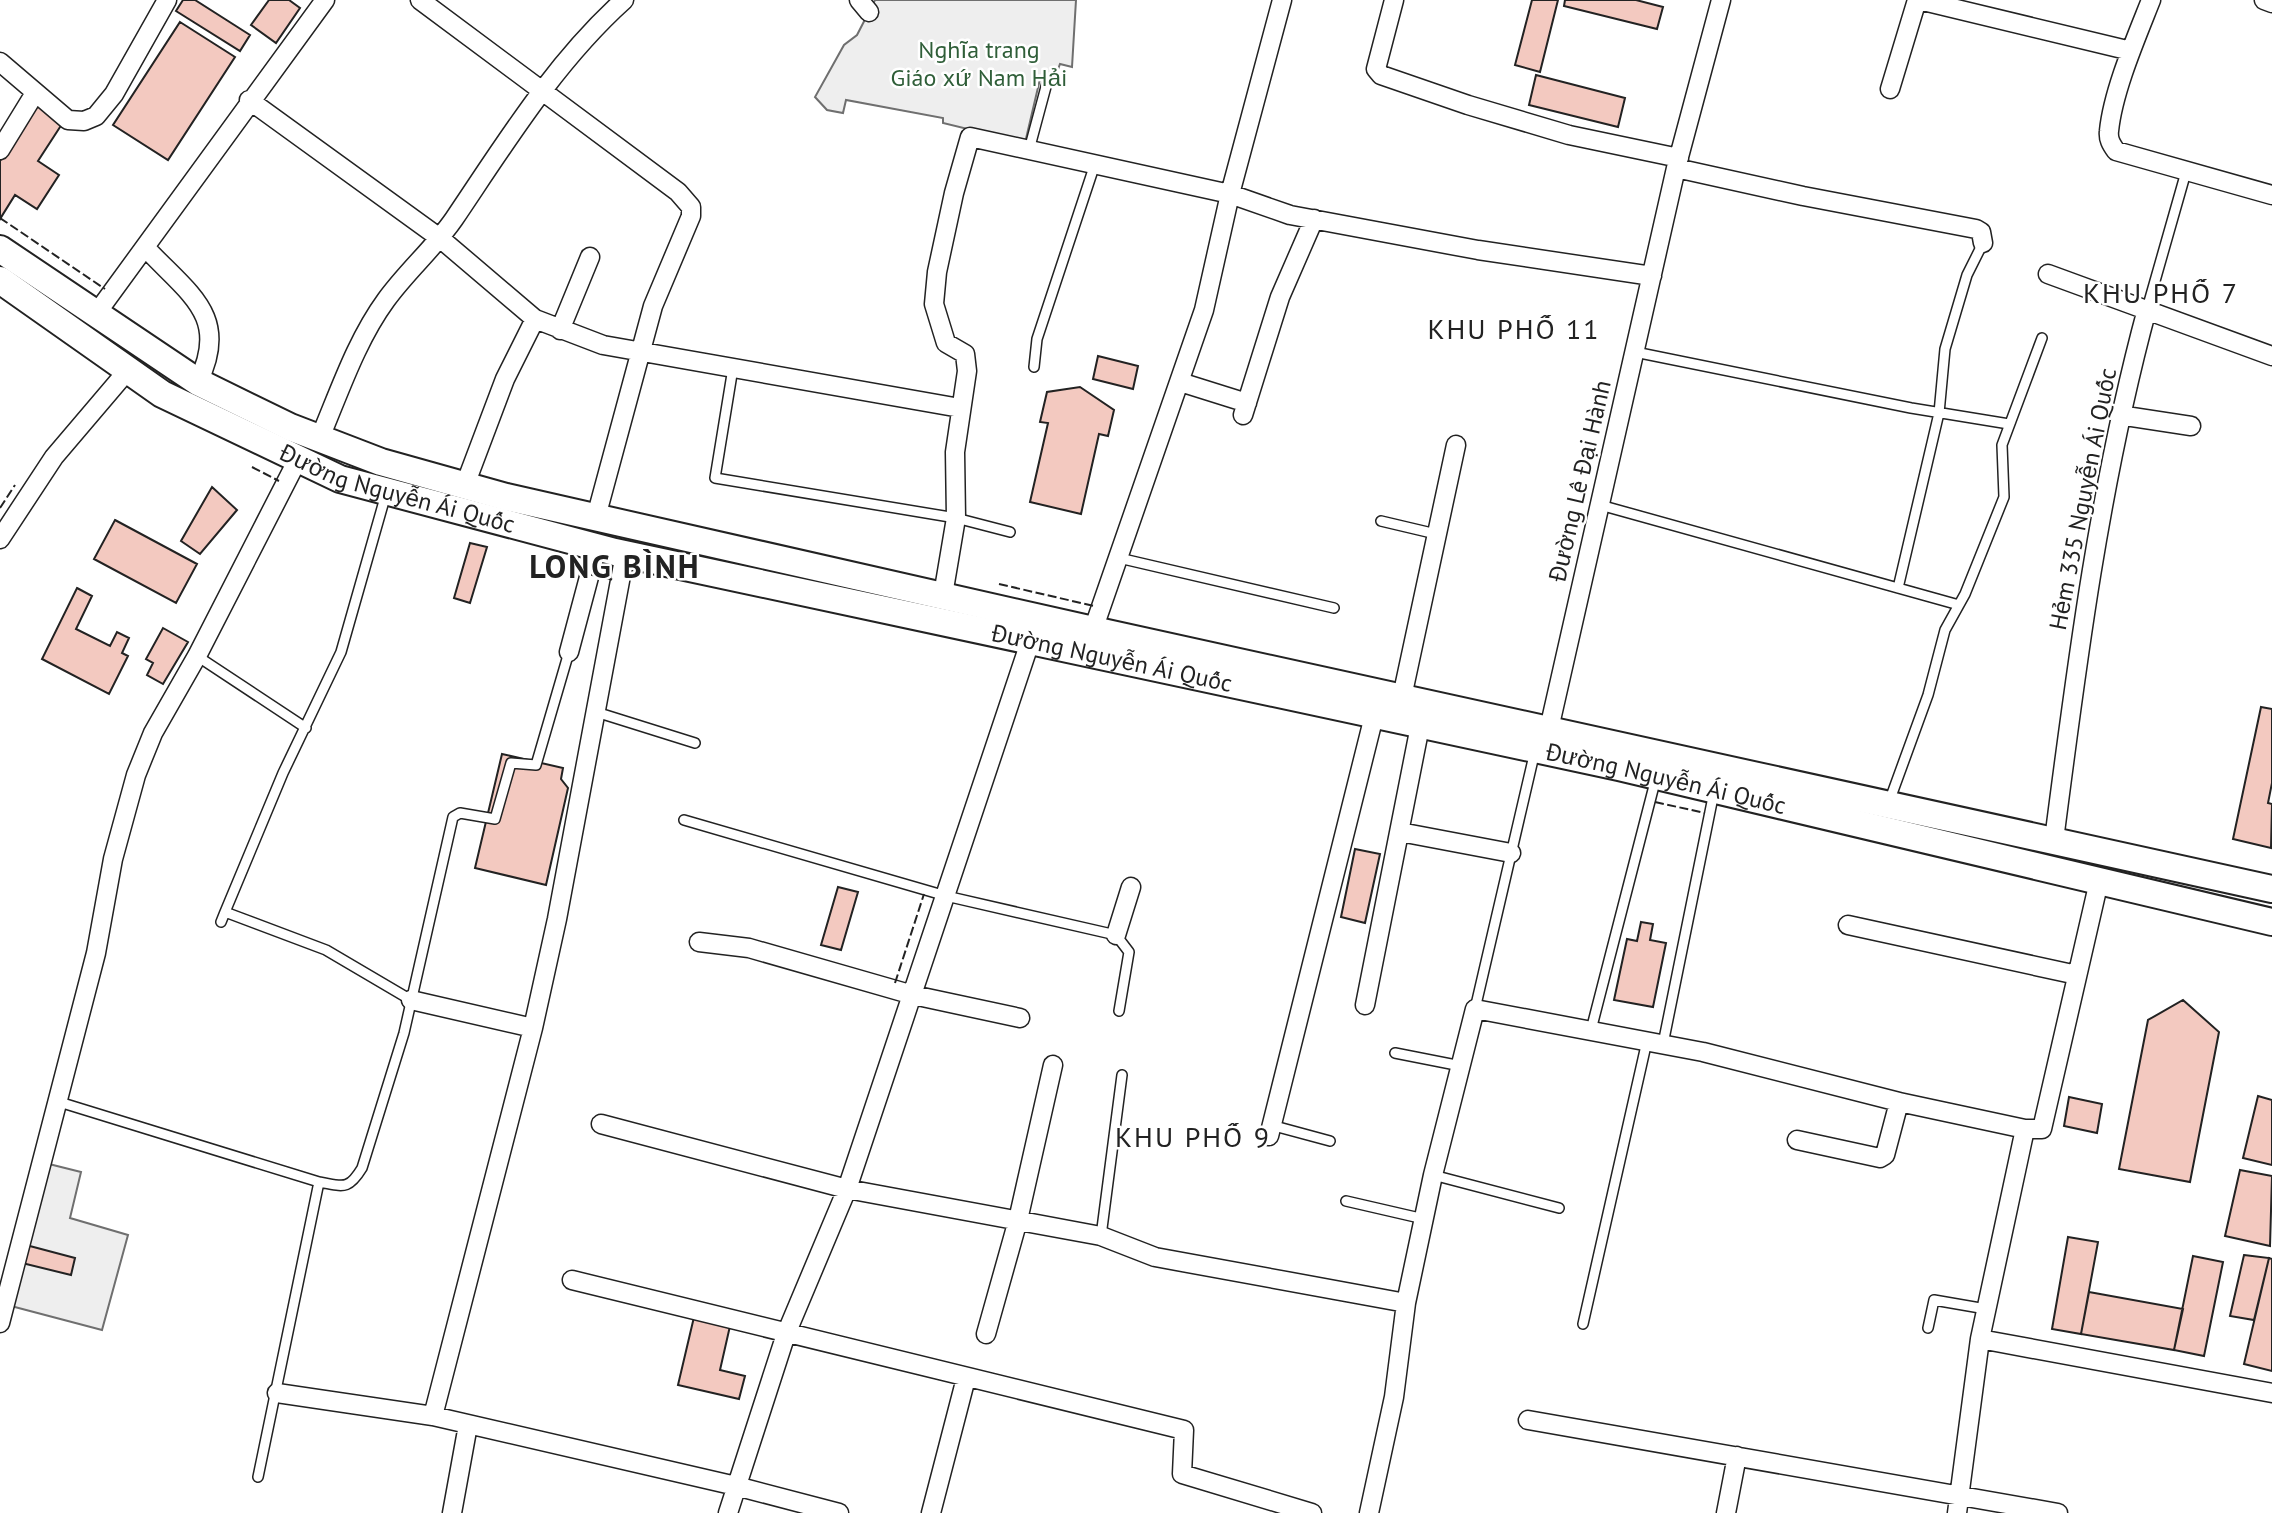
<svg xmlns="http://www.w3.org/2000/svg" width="2272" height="1513" viewBox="0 0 2272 1513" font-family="'PT Sans',sans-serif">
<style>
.green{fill:#eee;stroke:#6f6f6f;stroke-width:2}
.building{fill:#f3c9c0;stroke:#222;stroke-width:2}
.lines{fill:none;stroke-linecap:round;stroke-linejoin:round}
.service-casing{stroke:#222;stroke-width:12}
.minor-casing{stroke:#222;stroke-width:21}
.primary-casing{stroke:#222;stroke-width:30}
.service{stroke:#fff;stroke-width:9}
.minor{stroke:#fff;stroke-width:18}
.primary{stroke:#fff;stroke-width:26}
.fence{stroke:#222;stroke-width:2;stroke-dasharray:9 3.5;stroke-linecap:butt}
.labels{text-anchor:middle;stroke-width:5;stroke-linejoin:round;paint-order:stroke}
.park-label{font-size:24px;fill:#2f5e38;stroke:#fff}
.street-label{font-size:24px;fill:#222;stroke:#fff}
.quarter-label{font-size:28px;letter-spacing:2px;fill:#222;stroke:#fff}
.district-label{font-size:32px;font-weight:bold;letter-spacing:2px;fill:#222;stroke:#fff}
</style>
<rect width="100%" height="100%" fill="#fff"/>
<path class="green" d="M 875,0 L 1076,0 L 1072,67 L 1060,64 L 1057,72 L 1040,79 L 1025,143 L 943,123 L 943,118 L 846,100 L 843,113 L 827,110 L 815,97 L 844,45 L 857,35 Z
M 45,1163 L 81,1172 L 70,1218 L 128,1235 L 102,1330 L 11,1306 Z"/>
<path class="building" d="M 183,0 L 195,0 L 250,35 L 240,51 L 176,11 Z
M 269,0 L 289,0 L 300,8 L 276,43 L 251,25 Z
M 1532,0 L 1558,0 L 1540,72 L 1515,65 Z
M 1565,0 L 1636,0 L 1663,7 L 1657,29 L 1564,6 Z
M 180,22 L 235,57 L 168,160 L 113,125 Z
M 1536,75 L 1625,98 L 1618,127 L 1529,105 Z
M 37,103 L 62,124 L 38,161 L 59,175 L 37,209 L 15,195 L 0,219 L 0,161 Z
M 1098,356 L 1138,366 L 1133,389 L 1093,379 Z
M 1080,387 L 1114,410 L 1108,436 L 1099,434 L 1081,514 L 1030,502 L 1048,423 L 1040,422 L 1047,392 Z
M 212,487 L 237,510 L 200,554 L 181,541 Z
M 115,520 L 197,564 L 176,603 L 94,559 Z
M 470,543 L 487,547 L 470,603 L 454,598 Z
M 77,588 L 92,596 L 76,629 L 110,646 L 117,632 L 129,638 L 122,653 L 128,656 L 109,694 L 42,659 Z
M 163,628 L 188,642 L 163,684 L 147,675 L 153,663 L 146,659 Z
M 2261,707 L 2272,709 L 2272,783 L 2268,803 L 2272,804 L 2271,848 L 2233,839 Z
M 502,754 L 563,768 L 561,779 L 568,788 L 546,885 L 475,868 Z
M 1355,849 L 1380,854 L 1365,923 L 1341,917 Z
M 838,887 L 858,892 L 841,950 L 821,945 Z
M 1641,922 L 1653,924 L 1650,940 L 1666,943 L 1653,1007 L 1614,1000 L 1627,939 L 1637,941 Z
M 2183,1000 L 2219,1032 L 2190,1182 L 2119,1169 L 2148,1020 Z
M 2258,1096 L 2272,1100 L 2272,1165 L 2243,1158 Z
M 2069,1097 L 2102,1104 L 2097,1133 L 2064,1126 Z
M 2240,1170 L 2272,1176 L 2270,1246 L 2225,1236 Z
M 2068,1237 L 2098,1242 L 2081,1334 L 2052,1329 Z
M 26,1245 L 75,1258 L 71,1275 L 22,1263 Z
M 2244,1255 L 2269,1258 L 2254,1320 L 2230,1316 Z
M 2193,1256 L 2223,1262 L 2204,1356 L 2174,1350 Z
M 2269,1258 L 2272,1259 L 2272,1371 L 2244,1364 Z
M 2089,1292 L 2183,1309 L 2174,1350 L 2081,1334 Z
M 694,1317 L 730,1326 L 720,1370 L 745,1376 L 739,1399 L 678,1385 Z"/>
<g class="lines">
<defs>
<path id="service" d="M 1029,150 L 1047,83
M 2147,309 L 2186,172
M 1635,352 L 1911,408 L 2009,424
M 1034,367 L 1037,339 L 1095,164
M 733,368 L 715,478 L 956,518 L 1010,532
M 386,494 L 341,652 L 283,773 L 225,912 L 326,950 L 411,1000
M 1600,505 L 1959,605
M 1381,521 L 1436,534
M 1119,558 L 1334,608
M 1898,588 L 1939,413 L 1945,349 L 1967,275 L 1983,243
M 197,656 L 306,728
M 596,712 L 695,743
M 1889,802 L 1928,695 L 1945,630 L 1965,594 L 2004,497 L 2002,445 L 2042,338
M 684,820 L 946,896 L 1116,935 L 1129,952 L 1119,1011
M 221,922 L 225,912
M 1475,1009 L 1535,751
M 1591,1030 L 1656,778
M 1663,1044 L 1714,792
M 1395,1053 L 1461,1066
M 56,1101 L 319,1182 C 343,1186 348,1191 362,1168 L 404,1033 L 453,817 L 460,813 L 495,819 L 511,763 L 536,765 L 569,652
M 1271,1125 L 1330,1141
M 1433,1175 L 1559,1208
M 1346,1201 L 1424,1219
M 1101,1236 L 1122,1075
M 1583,1324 L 1647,1041
M 1928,1328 L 1934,1300 L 1986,1309
M 258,1477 L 319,1182"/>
<path id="minor" d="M 420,0 L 678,192 L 691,207 L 691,216 L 653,306 L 596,517
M 859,0 L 869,12
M 1394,0 L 1376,69 L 1381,75 L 1468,105 L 1569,135 L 1679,158
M 1919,0 L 2131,51
M 2151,0 C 2136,38 2113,91 2109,131 C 2108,139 2111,144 2116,151 L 2272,195
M 2264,0 L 2272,3
M 0,62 L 68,120 L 84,121 L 96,116 L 114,94 L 167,0
M 1890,89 L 1917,0
M 249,100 L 441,239 L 535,319 L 603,345 L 960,408
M 0,150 L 35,93
M 1676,168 L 1803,196 L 1976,229 L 1981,232 L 1983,243
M 145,247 C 187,293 231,315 198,382
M 2048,274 L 2272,356
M 96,314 L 325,0
M 560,330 L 590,257
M 1180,382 L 1247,403
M 1243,415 L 1280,297 L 1314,219
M 2119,415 L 2191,426
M 319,440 C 339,393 356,341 386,300 C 407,271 434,248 454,219 C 506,142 555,62 624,0
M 465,485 L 505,379 L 535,319
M 0,539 L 54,457 L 128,370
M 943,595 L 956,518 L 955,452 L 967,371 L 965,354 L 946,343 L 934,304 L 937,272 L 954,193 L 970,137 L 1230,194 L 1290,215 L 1478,250 L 1652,276
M 1093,630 L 1204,310 L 1230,194 L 1282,0
M 569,652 L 597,547
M 1402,697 L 1456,445
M 1549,729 L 1676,168 L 1721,0
M 1400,832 L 1511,853
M 2054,840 C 2077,661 2100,483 2147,309
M 1848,925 L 2077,975
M 1116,935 L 1131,887
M 699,942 L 749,948 L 913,995 L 1020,1018
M 411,1000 L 533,1028
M 1365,1005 L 1420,726
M 601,1124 L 847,1189 L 1101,1236 L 1155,1257 L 1406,1303
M 1269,1136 L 1374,716
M 1797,1140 L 1880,1158 L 1885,1155 L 1899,1102
M 572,1280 L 1184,1430 L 1182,1474 L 1312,1513
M 0,1323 L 96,953 L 113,859 L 136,775 L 153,733 L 197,656 L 297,461
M 986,1334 L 1018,1220 L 1053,1065
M 1980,1339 L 2272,1393
M 277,1393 L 433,1416 L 736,1486 L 839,1513
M 433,1416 L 533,1028 L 557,919 L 625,554
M 1528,1420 L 2058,1513
M 452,1513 L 468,1425
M 728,1513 L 786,1334 L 847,1189 L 1030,642
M 931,1513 L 966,1378
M 1369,1513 L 1394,1397 L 1406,1303 L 1433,1175 L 1475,1009 L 1703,1052 L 1899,1102 L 2025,1129 L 2042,1129 L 2099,881
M 1726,1513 L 1737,1456
M 1957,1513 L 1980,1339 L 2025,1129"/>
<g id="primary">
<path d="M 0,249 L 198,382 L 290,427 L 381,462 L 506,497 L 1093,630 L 2272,889"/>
<path id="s1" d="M 0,280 L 162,394 L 340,479 L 615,552 L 1619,767 L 2272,922"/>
</g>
</defs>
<use href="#service" class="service-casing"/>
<use href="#minor" class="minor-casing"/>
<use href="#primary" class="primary-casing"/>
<use href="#service" class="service"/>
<use href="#minor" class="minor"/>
<use href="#primary" class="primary"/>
<path class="fence" d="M 0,218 L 105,289
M 252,467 L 279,481
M 0,508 L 15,485
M 579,572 L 614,580
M 999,584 L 1094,606
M 1655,802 L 1705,813
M 895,983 L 924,894"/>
</g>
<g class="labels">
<g class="park-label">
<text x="979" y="58">Nghĩa trang<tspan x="979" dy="28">Giáo xứ Nam Hải</tspan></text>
</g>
<g class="street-label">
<text transform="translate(1580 481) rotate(-77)" y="8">Đường Lê Đại Hành</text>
<text dy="8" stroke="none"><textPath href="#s1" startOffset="453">Đường Nguyễn Ái Quốc</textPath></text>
<text transform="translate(2083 499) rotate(-79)" y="8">Hẻm 335 Nguyễn Ái Quốc</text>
<text dy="8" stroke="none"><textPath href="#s1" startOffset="1188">Đường Nguyễn Ái Quốc</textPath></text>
<text dy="8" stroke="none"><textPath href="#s1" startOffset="1755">Đường Nguyễn Ái Quốc</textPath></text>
</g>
<g class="quarter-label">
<text x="2161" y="303">KHU PHỐ 7</text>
<text x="1514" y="339">KHU PHỐ 11</text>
<text x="1193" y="1147">KHU PHỐ 9</text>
</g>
<g class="district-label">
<text x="615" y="578">LONG BÌNH</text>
</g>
</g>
</svg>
